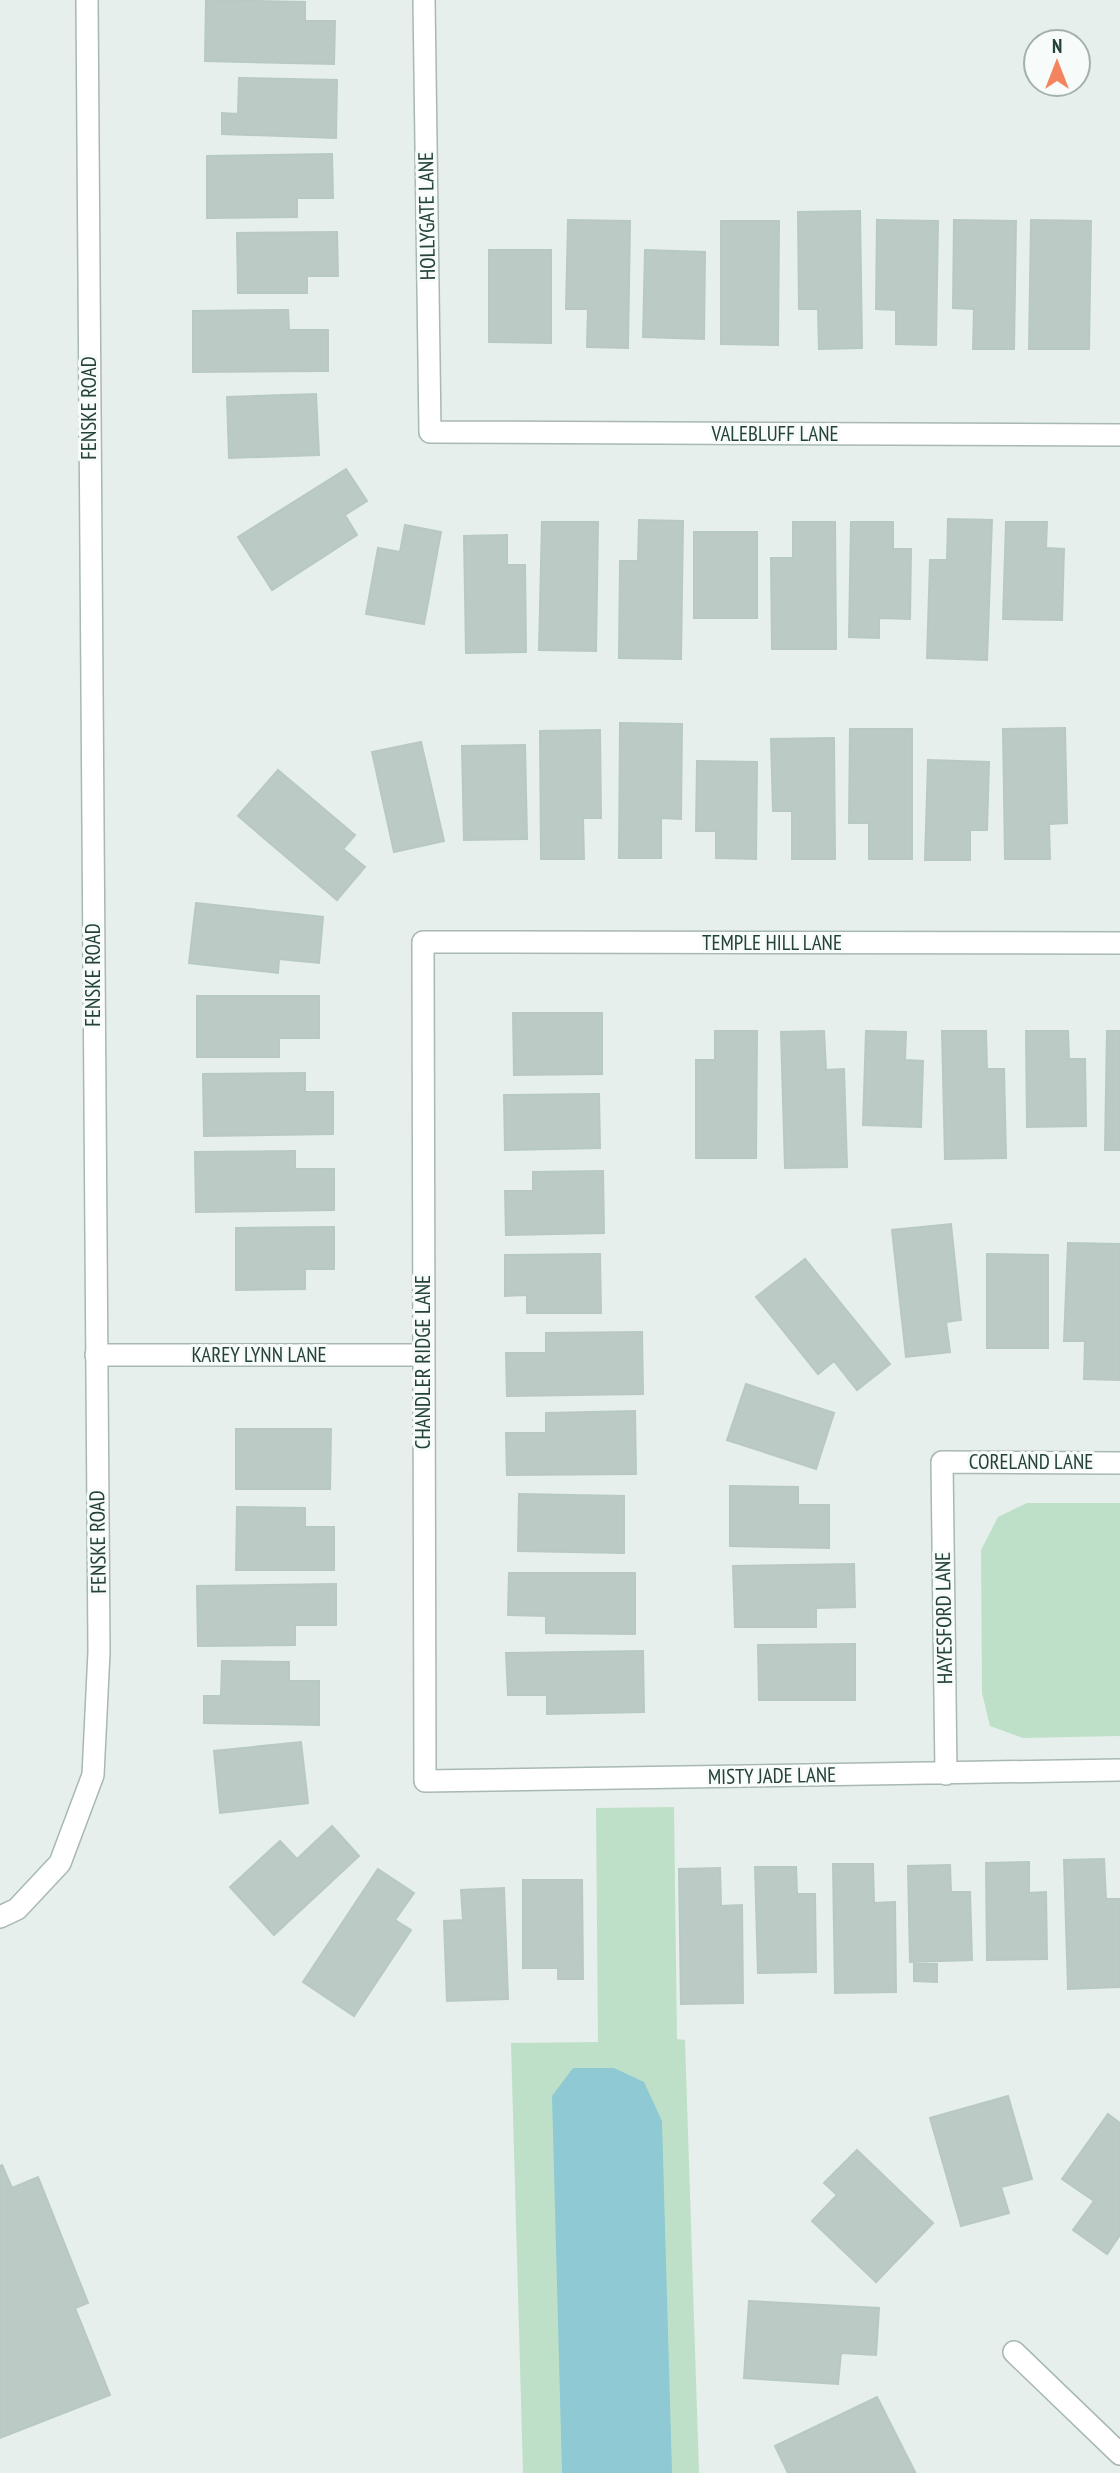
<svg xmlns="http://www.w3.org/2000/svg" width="1120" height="2473" viewBox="0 0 1120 2473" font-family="'PT Sans Narrow',sans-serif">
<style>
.green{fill:#bfe0c8}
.water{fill:#8ec9d4}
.building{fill:#bbcac4;stroke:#b8c9c2;stroke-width:2}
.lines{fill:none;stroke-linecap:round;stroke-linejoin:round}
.minor-casing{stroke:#a8b8b2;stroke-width:24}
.tertiary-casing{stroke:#a8b8b2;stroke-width:24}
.minor{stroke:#fff;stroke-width:21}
.tertiary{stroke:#fff;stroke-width:21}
.labels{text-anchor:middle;stroke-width:6;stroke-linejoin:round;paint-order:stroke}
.street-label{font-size:21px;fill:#24423a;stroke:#f7fbf9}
</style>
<rect width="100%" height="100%" fill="#e6efeb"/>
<path class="green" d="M 1027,1503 L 1120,1503 L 1120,1736 L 1023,1738 L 990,1726 L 982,1693 L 981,1550 L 998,1517 Z
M 674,1807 L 677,2039 L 685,2040 L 699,2473 L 523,2473 L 511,2043 L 598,2042 L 596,1808 Z"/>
<path class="water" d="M 573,2068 L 614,2068 L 644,2082 L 662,2121 L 672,2473 L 562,2473 L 552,2096 Z"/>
<path class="building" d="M 206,0 L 305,2 L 305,21 L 335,21 L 334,64 L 205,61 Z
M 239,78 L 337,80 L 336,138 L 222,134 L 222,113 L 238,114 Z
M 332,154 L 333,198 L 297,198 L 297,217 L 207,218 L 207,156 Z
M 860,211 L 862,348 L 819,349 L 818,309 L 799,309 L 798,212 Z
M 568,220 L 630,221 L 628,348 L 587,347 L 588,309 L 566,309 Z
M 877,220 L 938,221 L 936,345 L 896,344 L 896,310 L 876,309 Z
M 954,220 L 1016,221 L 1014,349 L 973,349 L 974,309 L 953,308 Z
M 1031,220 L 1091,221 L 1089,349 L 1029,349 Z
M 721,221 L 779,221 L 778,345 L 721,344 Z
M 337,232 L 338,276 L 307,276 L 307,293 L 238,293 L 237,233 Z
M 489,250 L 551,250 L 551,343 L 489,342 Z
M 645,250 L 705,252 L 704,339 L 643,337 Z
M 288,310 L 289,330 L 328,330 L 328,371 L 193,372 L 193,311 Z
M 316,394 L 319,455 L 229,458 L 227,397 Z
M 346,469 L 367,501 L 345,515 L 357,535 L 272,590 L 238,537 Z
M 948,519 L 992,520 L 987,660 L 927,658 L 930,560 L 947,560 Z
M 639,520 L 683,521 L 681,659 L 619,658 L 620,561 L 638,561 Z
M 542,522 L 598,522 L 596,651 L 539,650 Z
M 793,522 L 835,522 L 836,649 L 772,649 L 771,558 L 793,558 Z
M 851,522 L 893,522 L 893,549 L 911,549 L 910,619 L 879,618 L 879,638 L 849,637 Z
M 1006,522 L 1047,522 L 1046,548 L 1064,549 L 1062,620 L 1003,619 Z
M 405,525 L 441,532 L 424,624 L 366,614 L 378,548 L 400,552 Z
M 694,532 L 757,532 L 757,618 L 694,618 Z
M 507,535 L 507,565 L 525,565 L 526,652 L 466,653 L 464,536 Z
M 620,723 L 682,724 L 681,819 L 661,818 L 661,858 L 619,858 Z
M 1065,728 L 1067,823 L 1049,824 L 1050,859 L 1005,859 L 1003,729 Z
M 850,729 L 912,729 L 912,859 L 869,859 L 869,823 L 849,823 Z
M 600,730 L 601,818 L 583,818 L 584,859 L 541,859 L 540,731 Z
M 834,738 L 835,859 L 792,859 L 792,811 L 773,811 L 771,739 Z
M 421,742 L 444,841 L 394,852 L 372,752 Z
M 525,745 L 527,839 L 464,840 L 462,746 Z
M 928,760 L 989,762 L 987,830 L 970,830 L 970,860 L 925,860 Z
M 697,761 L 757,762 L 756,859 L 716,858 L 716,831 L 696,831 Z
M 278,770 L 355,835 L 343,849 L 365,867 L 337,900 L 238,816 Z
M 196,903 L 323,917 L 319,963 L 279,959 L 278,973 L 189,963 Z
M 197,996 L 319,996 L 319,1038 L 279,1038 L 279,1057 L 197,1057 Z
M 513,1013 L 602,1013 L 602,1074 L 514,1075 Z
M 715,1031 L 757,1031 L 756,1158 L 696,1158 L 696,1060 L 715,1060 Z
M 824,1031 L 826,1070 L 844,1069 L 847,1167 L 785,1168 L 781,1032 Z
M 866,1031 L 906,1032 L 905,1060 L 923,1061 L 921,1127 L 863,1125 Z
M 942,1031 L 986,1031 L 987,1069 L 1004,1069 L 1006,1158 L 945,1159 Z
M 1026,1031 L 1068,1031 L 1069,1059 L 1085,1059 L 1086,1126 L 1027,1127 Z
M 1107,1031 L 1120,1031 L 1120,1150 L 1105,1150 Z
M 305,1073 L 305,1092 L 333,1092 L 333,1134 L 204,1136 L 203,1074 Z
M 599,1094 L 600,1148 L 505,1150 L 504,1095 Z
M 295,1151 L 295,1169 L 334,1169 L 334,1210 L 196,1212 L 195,1152 Z
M 603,1171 L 604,1233 L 506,1235 L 505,1191 L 533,1191 L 533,1172 Z
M 951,1224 L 961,1320 L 946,1322 L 950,1352 L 906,1357 L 892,1230 Z
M 334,1227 L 334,1269 L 305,1269 L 305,1289 L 236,1290 L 236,1228 Z
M 1068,1243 L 1120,1244 L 1120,1380 L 1084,1379 L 1085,1341 L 1064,1341 Z
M 600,1254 L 601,1313 L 527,1313 L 527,1295 L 505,1296 L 505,1255 Z
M 987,1254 L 1048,1255 L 1048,1348 L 987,1348 Z
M 805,1259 L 890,1364 L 857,1390 L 834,1361 L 818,1374 L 756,1297 Z
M 642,1332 L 643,1394 L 507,1396 L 506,1353 L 546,1353 L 546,1333 Z
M 746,1384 L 834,1413 L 816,1469 L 727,1440 Z
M 635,1411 L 636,1474 L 507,1475 L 506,1433 L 546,1433 L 546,1413 Z
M 236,1429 L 331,1429 L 330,1489 L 236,1489 Z
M 730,1486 L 798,1487 L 798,1505 L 829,1505 L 829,1548 L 730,1546 Z
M 519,1494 L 624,1496 L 624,1553 L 518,1551 Z
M 237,1507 L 305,1508 L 305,1527 L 334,1527 L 334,1570 L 236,1570 Z
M 854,1564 L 855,1607 L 816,1608 L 816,1627 L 735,1627 L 733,1566 Z
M 509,1573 L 635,1573 L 635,1634 L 546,1633 L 546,1616 L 508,1615 Z
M 336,1584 L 336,1625 L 295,1625 L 295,1645 L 198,1646 L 197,1586 Z
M 855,1644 L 855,1700 L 759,1700 L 758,1645 Z
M 643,1651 L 644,1712 L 547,1714 L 547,1695 L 508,1695 L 506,1653 Z
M 222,1661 L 289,1662 L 289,1681 L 319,1681 L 319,1725 L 204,1723 L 204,1696 L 221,1696 Z
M 301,1742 L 308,1803 L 220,1813 L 214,1751 Z
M 332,1826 L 359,1856 L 274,1935 L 230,1887 L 280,1841 L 297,1859 Z
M 1104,1859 L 1106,1899 L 1120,1899 L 1120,1987 L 1068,1989 L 1064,1860 Z
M 1029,1862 L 1029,1893 L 1046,1892 L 1047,1959 L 987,1960 L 986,1863 Z
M 833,1864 L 873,1864 L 874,1903 L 895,1902 L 896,1992 L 835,1993 Z
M 950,1865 L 951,1892 L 970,1892 L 972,1960 L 910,1962 L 908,1866 Z
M 755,1867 L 796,1867 L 797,1894 L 815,1894 L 816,1972 L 758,1973 Z
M 720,1868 L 721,1906 L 742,1905 L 743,2003 L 681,2004 L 679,1869 Z
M 378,1869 L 414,1893 L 395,1920 L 411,1930 L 354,2016 L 303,1982 Z
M 523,1880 L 582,1880 L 583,1979 L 558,1979 L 558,1968 L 523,1968 Z
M 504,1888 L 508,1999 L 447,2001 L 444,1921 L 463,1920 L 461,1890 Z
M 914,1964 L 937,1964 L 937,1982 L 914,1981 Z
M 1008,2096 L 1032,2179 L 1001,2187 L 1009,2213 L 961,2226 L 930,2118 Z
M 1108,2114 L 1120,2123 L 1120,2235 L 1107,2254 L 1073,2230 L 1094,2201 L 1062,2179 Z
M 857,2150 L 933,2223 L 876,2282 L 812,2221 L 837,2195 L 824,2183 Z
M 2,2165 L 12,2188 L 38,2177 L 88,2303 L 75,2308 L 110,2395 L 0,2438 L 0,2166 Z
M 749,2301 L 879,2308 L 876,2355 L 841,2353 L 838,2384 L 744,2378 Z
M 877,2397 L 915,2472 L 788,2473 L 775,2446 Z"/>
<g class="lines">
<defs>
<path id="minor" d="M 424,0 L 430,432 L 1120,435
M 1120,943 L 423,942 L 425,1781 L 1120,1770
M 96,1355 L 423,1355
M 946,1774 L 942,1462 L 1120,1463
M 1014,2352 L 1120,2454"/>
<path id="tertiary" d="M 0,1917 L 17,1909 L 60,1863 L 93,1775 L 99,1652 L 87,0"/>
</defs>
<use href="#minor" class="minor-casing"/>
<use href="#tertiary" class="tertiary-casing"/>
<use href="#minor" class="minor"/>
<use href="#tertiary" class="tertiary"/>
</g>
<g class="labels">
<g class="street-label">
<text transform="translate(427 216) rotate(-91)" y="7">HOLLYGATE LANE</text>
<text transform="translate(89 408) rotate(-90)" y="7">FENSKE ROAD</text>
<text x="775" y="441">VALEBLUFF LANE</text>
<text x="772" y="950">TEMPLE HILL LANE</text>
<text transform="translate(93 975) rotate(-90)" y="7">FENSKE ROAD</text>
<text x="259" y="1362">KAREY LYNN LANE</text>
<text transform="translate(423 1362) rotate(-90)" y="7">CHANDLER RIDGE LANE</text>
<text x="1031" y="1469">CORELAND LANE</text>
<text transform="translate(98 1542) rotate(-91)" y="7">FENSKE ROAD</text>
<text transform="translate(944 1618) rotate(-91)" y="7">HAYESFORD LANE</text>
<text transform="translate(772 1776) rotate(-1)" y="7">MISTY JADE LANE</text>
</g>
</g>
<g transform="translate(1057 63)"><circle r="33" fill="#f7fbf9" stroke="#a3b1ad" stroke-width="2"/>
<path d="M0-5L12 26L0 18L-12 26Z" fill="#f4845f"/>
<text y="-10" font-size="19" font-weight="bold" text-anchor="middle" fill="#24423a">N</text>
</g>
</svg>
